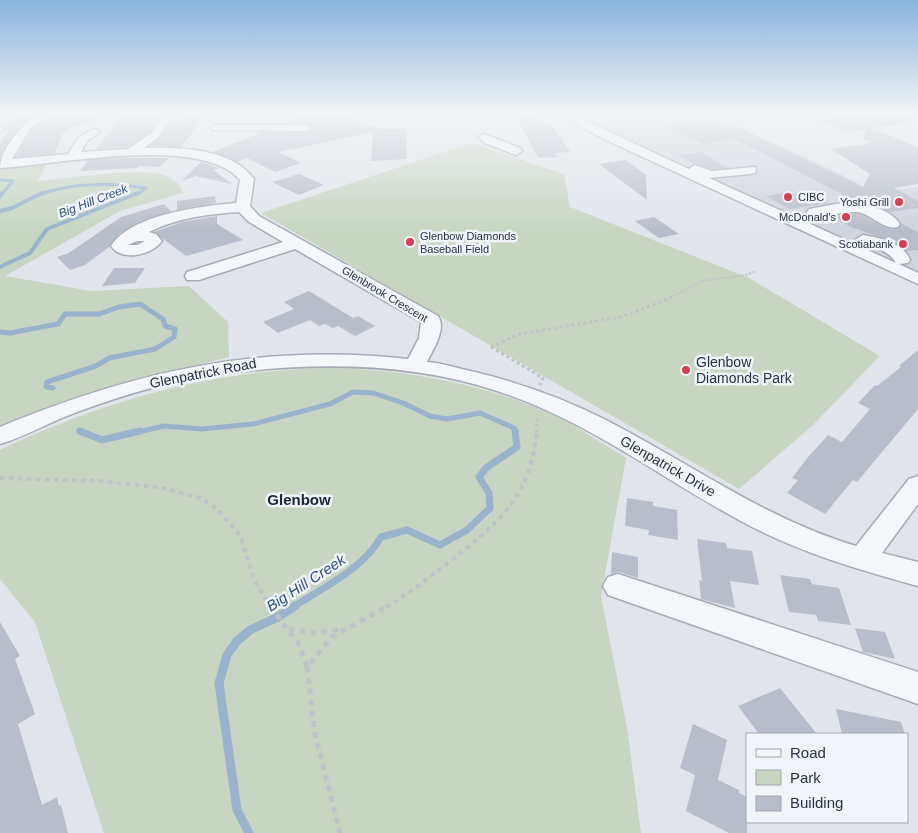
<svg xmlns="http://www.w3.org/2000/svg" width="918" height="833" viewBox="0 0 918 833" font-family="Helvetica,sans-serif">
<style>
.built{fill:#cfd4dd}
.green{fill:#c7d5c2}
.lines{fill:none;stroke-linecap:round;stroke-linejoin:round}
.stream-far4{stroke:#9ab3cd;stroke-width:3}
.stream-far3{stroke:#9ab3cd;stroke-width:4}
.stream-far2{stroke:#9ab3cd;stroke-width:5}
.stream-far1{stroke:#9ab3cd;stroke-width:7}
.stream{stroke:#9ab3cd;stroke-width:9}
.building{fill:#b8bec9}
.minor-casing{stroke:#a6acb6;stroke-width:3}
.path-far3{stroke:#bfc3ca;stroke-width:2;stroke-dasharray:2 2;stroke-linecap:butt}
.path-far2{stroke:#bfc3ca;stroke-width:3;stroke-dasharray:3 3;stroke-linecap:butt}
.path-far1{stroke:#bfc3ca;stroke-width:4;stroke-dasharray:4.5 4.5;stroke-linecap:butt}
.path{stroke:#bfc3ca;stroke-width:5;stroke-dasharray:5.5 5.5;stroke-linecap:butt}
.minor{fill:#f4f6f9;fill-rule:evenodd}
.poi-dot{fill:#d73f57;stroke:#f1f4f8;stroke-width:2}
.labels{text-anchor:middle;stroke-width:5;stroke-linejoin:round;paint-order:stroke}
.far-poi-label{font-size:11px;fill:#283244;stroke:#f1f4f8;text-anchor:end}
.far-street-label{font-size:11px;fill:#283244;stroke:#f1f4f8}
.far-water-label{font-size:12px;font-style:italic;fill:#30517b;stroke:#f1f4f8}
.poi-label{font-size:14px;fill:#283244;stroke:#f1f4f8;text-anchor:start}
.street-label{font-size:14px;fill:#283244;stroke:#f1f4f8}
.neighbourhood-label{font-size:15px;font-weight:bold;fill:#1b2335;stroke:#f1f4f8}
.water-label{font-size:15px;font-style:italic;fill:#30517b;stroke:#f1f4f8}
</style>
<rect width="100%" height="100%" fill="#e1e5eb"/>
<path class="built" d="M 600,114 L 711,114 L 837,172 L 876,193 L 918,187 L 918,279 L 590,126 L 586,121 Z"/>
<path class="green" d="M 472,143 L 564,174 L 570,207 L 749,278 L 880,356 L 813,425 L 739,489 L 261,213 Z
M 47,163 L 38,181 C 67,178 140,167 164,175 C 174,179 179,183 183,193 L 120,211 L 5,276 L 91,291 L 189,286 L 228,322 L 229,357 L 105,388 L 50,406 L 0,428 L 0,166 Z
M 328,368 C 413,370 503,386 578,428 C 594,438 610,448 626,458 L 601,596 L 627,728 L 641,833 L 104,833 L 35,622 L 0,579 L 0,450 C 104,400 213,370 328,368 Z"/>
<g class="lines">
<path class="stream-far4" d="M 0,180 L 13,181 L 1,195
M 39,195 C 70,182 113,183 146,188 L 136,195"/>
<path class="stream-far3" d="M 0,196 L 2,193
M 0,211 L 12,208 L 42,193
M 0,267 L 30,253 L 47,229 L 138,193"/>
<path class="stream-far2" d="M 0,332 L 10,333 L 58,324 L 65,314 L 99,314 L 119,307 L 140,304 L 163,319 L 165,326 L 175,329 L 174,337 L 155,349 L 109,358 L 96,366 L 47,382 L 46,387 L 53,388
M 79,431 L 81,433
M 134,433 L 164,426 L 202,429 L 253,424 L 330,404 L 353,392 L 373,393 L 403,403 L 430,416 L 447,419 L 480,413 L 514,428 L 515,433"/>
<path class="stream-far1" d="M 80,431 L 102,440 L 140,431
M 293,607 C 324,587 362,570 381,537 L 407,530 L 440,545 L 467,530 L 490,508 L 489,493 L 479,477 L 486,468 L 517,447 L 515,431"/>
<path class="stream" d="M 249,833 L 237,810 L 219,683 L 227,655 L 237,641 L 250,630 L 276,618 L 295,606"/>
</g>
<path class="building" d="M 57,114 L 104,114 L 104,117 L 73,127 L 63,133 L 55,153 L 16,157 L 32,129 L 47,119 L 47,115 Z
M 123,114 L 151,114 L 160,117 L 150,132 L 127,147 L 96,149 Z
M 185,114 L 208,114 L 180,147 L 150,146 L 161,138 L 172,121 L 179,123 Z
M 296,114 L 357,114 L 353,121 L 381,129 L 406,129 L 407,159 L 371,161 L 373,132 L 279,152 L 301,163 L 275,172 L 247,158 L 237,162 L 213,152 L 263,132 L 306,133 L 314,129 L 306,123 L 287,123 L 297,119 Z
M 538,114 L 544,124 L 551,124 L 570,152 L 554,153 L 557,157 L 538,158 L 516,115 Z
M 865,114 L 910,114 L 910,123 L 871,128 L 918,147 L 918,184 L 894,188 L 918,201 L 918,208 L 890,212 L 872,205 L 854,202 L 854,200 L 734,139 L 703,144 L 665,124 L 707,119 L 728,129 L 731,124 L 863,187 L 870,174 L 831,149 L 873,143 L 863,139 L 867,129 L 845,132 L 817,120 Z
M 33,115 L 12,136 L 0,158 L 0,144 L 8,132 L 0,133 L 16,116 Z
M 701,152 L 728,168 L 712,169 L 696,163 L 693,164 L 677,155 Z
M 126,158 L 169,158 L 160,167 L 140,166 L 138,168 L 80,171 L 88,160 Z
M 626,160 L 646,175 L 647,200 L 599,164 Z
M 201,162 L 219,168 L 213,170 L 232,184 L 196,176 L 181,181 Z
M 299,174 L 324,185 L 299,195 L 272,182 Z
M 790,192 L 810,198 L 829,203 L 789,209 L 766,196 Z
M 215,196 L 216,203 L 177,210 L 177,201 Z
M 164,204 L 171,211 L 133,225 L 119,234 L 109,247 L 85,265 L 70,270 L 57,257 L 69,253 L 121,217 Z
M 851,214 L 861,215 L 887,228 L 898,229 L 902,224 L 918,232 L 918,250 L 907,251 L 891,241 L 851,227 L 831,216 Z
M 217,216 L 217,224 L 243,240 L 186,256 L 154,232 L 182,222 Z
M 654,217 L 679,234 L 659,238 L 635,221 Z
M 114,268 L 145,268 L 135,283 L 102,286 Z
M 309,291 L 353,318 L 358,316 L 375,326 L 355,336 L 338,326 L 333,328 L 325,324 L 319,326 L 310,320 L 278,333 L 263,322 L 294,309 L 284,302 Z
M 918,350 L 918,409 L 857,482 L 853,480 L 825,514 L 787,493 L 798,480 L 792,478 L 809,456 L 828,435 L 842,442 L 870,409 L 858,403 L 875,385 L 877,386 L 901,367 L 899,366 Z
M 627,498 L 653,502 L 653,506 L 677,510 L 678,540 L 648,535 L 649,530 L 625,526 Z
M 697,539 L 726,543 L 727,548 L 752,551 L 759,585 L 730,581 L 735,608 L 701,599 L 699,580 L 702,581 Z
M 612,552 L 638,557 L 638,578 L 619,572 L 611,574 Z
M 780,575 L 810,579 L 812,584 L 839,588 L 851,625 L 818,621 L 816,615 L 789,612 Z
M 0,622 L 20,656 L 15,659 L 35,714 L 18,724 L 42,805 L 57,797 L 59,806 L 61,805 L 68,833 L 0,833 Z
M 855,628 L 885,632 L 895,659 L 863,652 Z
M 780,688 L 817,734 L 759,734 L 738,706 Z
M 836,709 L 901,722 L 905,734 L 842,734 Z
M 693,724 L 727,740 L 718,780 L 739,790 L 739,793 L 747,797 L 747,833 L 729,833 L 686,811 L 695,775 L 680,768 Z"/>
<g class="lines">
<defs>
<path id="minor" d="M 40,114 L 46,117 L 31,128 L 12,159 L 68,154 L 79,137 L 94,129 L 100,132 L 87,141 L 81,152 L 128,149 L 151,133 L 164,114 L 174,114 L 159,137 L 144,148 C 180,147 231,148 254,179 L 250,206 L 259,216 L 438,316 C 447,329 433,349 427,362 C 443,363 459,369 475,372 C 520,383 565,399 606,420 C 690,463 765,519 856,546 L 909,479 L 918,476 L 918,504 L 882,553 L 918,562 L 918,586 C 856,569 795,551 739,520 C 658,476 585,419 497,391 C 406,361 308,362 214,375 C 168,381 121,396 77,412 C 51,421 27,436 0,444 L 0,427 C 136,371 260,343 408,359 L 419,338 L 421,322 L 295,249 L 199,280 L 187,280 L 185,276 L 187,272 L 283,242 L 249,222 L 239,212 C 208,214 177,218 149,232 L 156,234 L 162,241 C 152,255 122,262 111,246 C 131,214 202,206 236,203 L 240,180 C 201,134 56,165 0,168 C 0,150 23,121 40,114 ZM 137,241 L 145,241 L 137,245 L 128,245 Z
M 557,114 L 571,114 L 689,169 L 695,165 L 712,171 L 755,167 L 756,170 L 755,173 L 750,174 L 709,178 L 896,263 C 888,249 872,247 858,243 L 855,240 L 863,235 C 880,238 904,243 910,260 L 908,263 L 899,264 L 918,273 L 918,284 L 608,141 Z
M 216,125 L 306,125 L 312,128 L 306,131 L 212,130 L 212,126 Z
M 484,134 L 520,148 L 522,151 L 516,155 L 485,143 L 478,137 Z
M 836,204 C 858,203 887,205 900,224 L 898,227 C 884,231 871,213 856,212 C 844,211 813,220 807,212 L 809,209 Z
M 618,574 L 918,672 L 918,704 L 608,595 L 603,586 L 608,577 Z"/>
</defs>
<use href="#minor" class="minor-casing"/>
<path class="path-far3" d="M 0,248 L 0,250
M 670,298 L 702,281 L 746,275 L 756,271"/>
<path class="path-far2" d="M 491,347 L 520,334 L 621,317 L 673,297
M 491,347 L 543,378 L 540,385
M 536,433 L 538,415"/>
<path class="path-far1" d="M 0,478 L 100,481 L 163,488 L 201,498 L 216,508 L 240,535 L 254,580 L 271,607
M 386,607 C 408,595 428,578 448,563 C 497,524 530,499 537,431"/>
<path class="path" d="M 270,606 L 298,643 L 307,667 L 332,637 L 388,606
M 289,629 L 315,633 L 342,629
M 307,667 L 315,734 L 340,833"/>
<use href="#minor" class="minor"/>
</g>
<linearGradient id="sky" x2="0" y2="1"><stop stop-color="#89b4dd"/><stop offset="0.49" stop-color="#f2f3f6"/><stop offset="1" stop-color="#f2f3f6" stop-opacity="0"/></linearGradient>
<rect width="918" height="231" fill="url(#sky)"/>
<g class="poi-dot">
<circle cx="788" cy="197" r="5"/>
<circle cx="899" cy="202" r="5"/>
<circle cx="846" cy="217" r="5"/>
<circle cx="410" cy="242" r="5"/>
<circle cx="903" cy="244" r="5"/>
<circle cx="686" cy="370" r="5"/>
</g>
<g class="labels">
<g class="far-poi-label">
<text x="798" y="201" text-anchor="start">CIBC</text>
<text x="889" y="206">Yoshi Grill</text>
<text x="836" y="221">McDonald's</text>
<text x="420" y="240" text-anchor="start">Glenbow Diamonds<tspan x="420" dy="13">Baseball Field</tspan></text>
<text x="893" y="248">Scotiabank</text>
</g>
<g class="far-street-label">
<text transform="translate(385 294) rotate(31)" y="4">Glenbrook Crescent</text>
</g>
<g class="far-water-label">
<text transform="translate(93 201) rotate(-21)" y="4">Big Hill Creek</text>
</g>
<g class="poi-label">
<text x="696" y="367">Glenbow<tspan x="696" dy="16">Diamonds Park</tspan></text>
</g>
<g class="street-label">
<text transform="translate(203 373) rotate(-11)" y="5">Glenpatrick Road</text>
<text transform="translate(668 466) rotate(30)" y="5">Glenpatrick Drive</text>
</g>
<g class="neighbourhood-label">
<text x="299" y="505">Glenbow</text>
</g>
<g class="water-label">
<text transform="translate(306 583) rotate(-33)" y="5">Big Hill Creek</text>
</g>
</g>
<rect x="746" y="733" width="162" height="90" fill="#f1f4f8" stroke="#a1a6b0"/>
<rect x="756" y="749" width="25" height="8" fill="#f4f6f9" stroke="#a1a6b0"/>
<text x="790" y="758" font-size="15" fill="#283244">Road</text>
<rect x="756" y="770" width="25" height="15" fill="#c7d5c2" stroke="#a1a6b0"/>
<text x="790" y="783" font-size="15" fill="#283244">Park</text>
<rect x="756" y="796" width="25" height="15" fill="#b8bec9" stroke="#a1a6b0"/>
<text x="790" y="808" font-size="15" fill="#283244">Building</text>
</svg>
